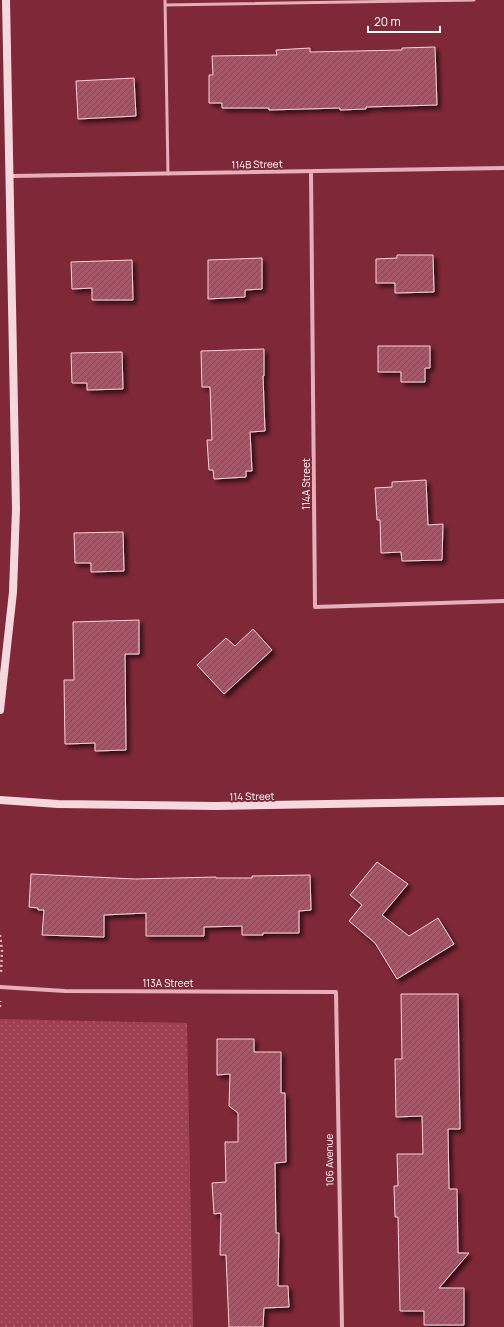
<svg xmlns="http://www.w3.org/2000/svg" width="504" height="1327" viewBox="0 0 504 1327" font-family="Manrope,sans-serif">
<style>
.park{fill:url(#park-dots)}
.building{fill:url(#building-hatch);stroke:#f4d2d9;filter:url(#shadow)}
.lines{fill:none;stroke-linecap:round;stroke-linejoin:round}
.path{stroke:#e5afba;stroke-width:2.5;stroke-dasharray:2 3;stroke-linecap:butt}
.lane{stroke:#e5afba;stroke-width:3}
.street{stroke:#e5afba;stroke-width:4}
.secondary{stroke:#f5d8dd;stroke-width:8}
.labels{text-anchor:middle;stroke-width:4;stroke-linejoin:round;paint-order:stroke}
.street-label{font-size:10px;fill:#fff;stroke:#7f2838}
</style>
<defs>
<pattern id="park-dots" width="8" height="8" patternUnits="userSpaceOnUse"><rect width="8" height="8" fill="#9e4052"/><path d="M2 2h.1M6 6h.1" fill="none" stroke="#ad5d6c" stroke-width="1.8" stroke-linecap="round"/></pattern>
<pattern id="building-hatch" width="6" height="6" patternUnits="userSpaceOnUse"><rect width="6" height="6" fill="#aa5465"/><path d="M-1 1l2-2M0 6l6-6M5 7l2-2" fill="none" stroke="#765057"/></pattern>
<filter id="shadow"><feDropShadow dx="3.5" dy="3.5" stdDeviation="2" flood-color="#0009"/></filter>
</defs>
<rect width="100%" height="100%" fill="#7f2838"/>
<path class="park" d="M 0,1019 L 187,1023 L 193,1327 L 0,1327 Z"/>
<path class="building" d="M 435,47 L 437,105 L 366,107 L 366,109 L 340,110 L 340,108 L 269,110 L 269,108 L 222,108 L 222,103 L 209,103 L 209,75 L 213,75 L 212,56 L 277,55 L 276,50 L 310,48 L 310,52 L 402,50 L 402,48 Z
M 134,78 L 136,116 L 78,119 L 76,81 Z
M 397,255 L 433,255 L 434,292 L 395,293 L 395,283 L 376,283 L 376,259 L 397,258 Z
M 262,258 L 262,289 L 245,290 L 245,297 L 208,299 L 208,260 Z
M 132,260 L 133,300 L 92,300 L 92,288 L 72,289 L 71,262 Z
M 378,346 L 430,346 L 430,368 L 425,368 L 425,382 L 401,382 L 401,372 L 378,372 Z
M 264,349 L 264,376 L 263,376 L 265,431 L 250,432 L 252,471 L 246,471 L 246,477 L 214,479 L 213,470 L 209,470 L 207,440 L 212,440 L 210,387 L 202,387 L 201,351 Z
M 122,352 L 123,389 L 87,390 L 87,383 L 72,383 L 71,353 Z
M 426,480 L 428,525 L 443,524 L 442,560 L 402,561 L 401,552 L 381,553 L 380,520 L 377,520 L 375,488 L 392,487 L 392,482 Z
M 123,532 L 124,571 L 91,572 L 91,563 L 75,563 L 74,533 Z
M 139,620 L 139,654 L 125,654 L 126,750 L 95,751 L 95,743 L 65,744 L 64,680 L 74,680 L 73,622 Z
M 253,629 L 272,650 L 224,694 L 197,665 L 226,638 L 235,646 Z
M 377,862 L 408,884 L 382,915 L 409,936 L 438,918 L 454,944 L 397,979 L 375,943 L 349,921 L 362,905 L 350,895 Z
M 31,874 L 135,879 L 216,877 L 216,878 L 252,878 L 252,876 L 310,875 L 311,910 L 299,911 L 299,933 L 263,933 L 263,935 L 242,935 L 242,926 L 204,927 L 204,936 L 146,936 L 146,913 L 104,915 L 104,937 L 42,935 L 44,910 L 38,910 L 38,908 L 29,907 Z
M 401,994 L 458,994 L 460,1129 L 448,1129 L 449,1189 L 457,1189 L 458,1253 L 469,1253 L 439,1288 L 464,1288 L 464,1325 L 424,1325 L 424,1311 L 400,1311 L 398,1217 L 395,1217 L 394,1186 L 398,1186 L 397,1154 L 423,1154 L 422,1116 L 396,1117 L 395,1059 L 402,1059 Z
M 217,1039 L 254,1039 L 254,1052 L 281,1052 L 281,1093 L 285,1093 L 286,1162 L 275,1163 L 276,1233 L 279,1233 L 278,1286 L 288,1286 L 289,1307 L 264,1308 L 263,1327 L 229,1327 L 226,1255 L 220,1255 L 221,1213 L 214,1214 L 212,1183 L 226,1182 L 225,1142 L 238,1142 L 238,1113 L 229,1106 L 230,1074 L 217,1075 Z"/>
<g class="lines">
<path class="path" d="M 0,935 L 2,951 L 1,972
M 0,1007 L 0,1001"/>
<path class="lane" d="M 165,0 L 168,174
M 165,5 L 474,0"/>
<path class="street" d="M 311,172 L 315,607 L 504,601
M 11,176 L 504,168
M 0,987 L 65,991 L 336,992 L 342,1327"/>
<path class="secondary" d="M 0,710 L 13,592 L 16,509 L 6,0
M 0,800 L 58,804 L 216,806 L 504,801"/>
</g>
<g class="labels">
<g class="street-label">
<text transform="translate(257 164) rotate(-1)" y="4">114B Street</text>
<text transform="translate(306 484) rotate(-90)" y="4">114A Street</text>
<text transform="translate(252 796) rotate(-1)" y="4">114 Street</text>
<text x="168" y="987">113A Street</text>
<text transform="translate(329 1160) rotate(-91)" y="4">106 Avenue</text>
</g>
</g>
<path d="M368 26v6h72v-6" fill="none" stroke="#ffffff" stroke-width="2"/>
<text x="374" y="26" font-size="12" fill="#ffffff" stroke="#7f2838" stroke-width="3" paint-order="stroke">20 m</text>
</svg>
